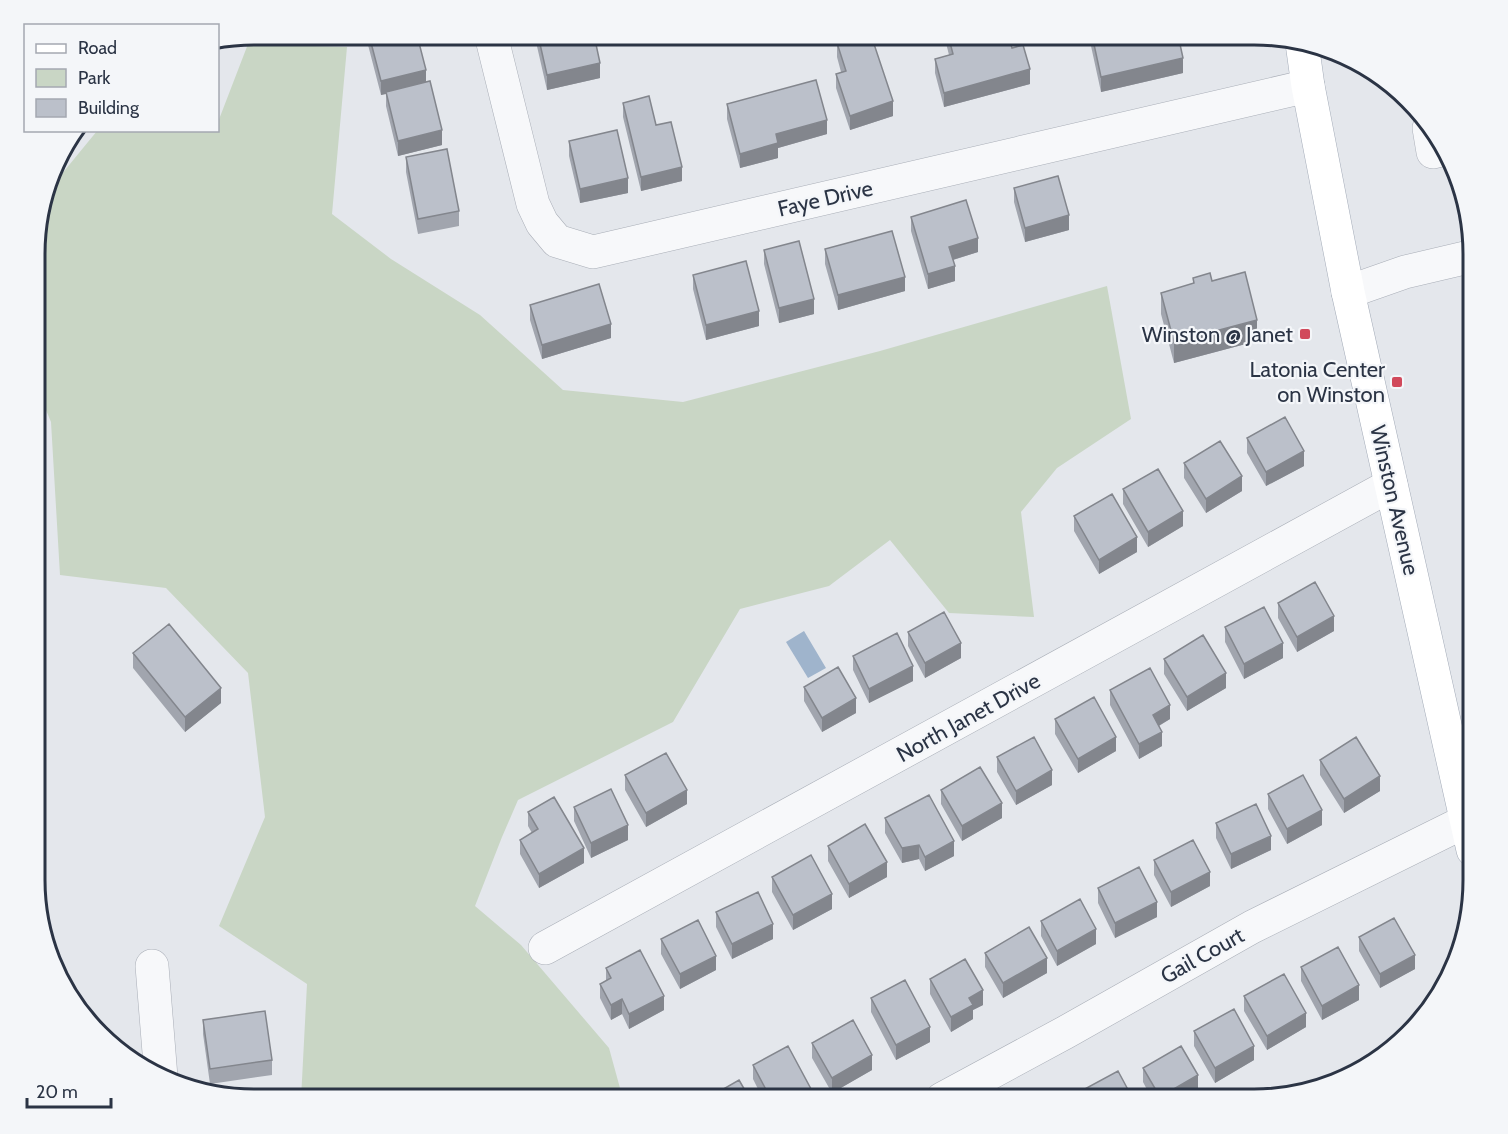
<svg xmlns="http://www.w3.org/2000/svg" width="1508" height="1134" viewBox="0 0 1508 1134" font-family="Cabin,sans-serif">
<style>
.green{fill:#c9d6c5}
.water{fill:#9fb4cc}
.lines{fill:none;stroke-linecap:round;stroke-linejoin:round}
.minor-casing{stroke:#a9aeb7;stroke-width:34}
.major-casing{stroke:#a3abb8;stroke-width:34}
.minor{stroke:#f7f8fa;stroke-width:33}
.major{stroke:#fff;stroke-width:33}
.wall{fill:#a1a5ae}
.shaded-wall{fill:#83868d}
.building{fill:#bbc0ca;stroke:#83868d;stroke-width:1.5}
.poi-dot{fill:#d1495b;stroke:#f4f6f9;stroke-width:2}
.labels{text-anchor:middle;stroke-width:4.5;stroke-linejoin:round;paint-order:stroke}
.street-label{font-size:22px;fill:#2b3445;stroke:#f4f6f9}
.poi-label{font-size:22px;fill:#2b3445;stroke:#f4f6f9;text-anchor:end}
.rim{fill:none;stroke:#2b3445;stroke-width:3}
</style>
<rect width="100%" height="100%" fill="#e4e7ec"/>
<path class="green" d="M 248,44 L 347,47 L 332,214 L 391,259 L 480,315 L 563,390 L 683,402 L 880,351 L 1107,286 L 1131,419 L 1057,468 L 1021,512 L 1034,617 L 949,613 L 890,540 L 829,586 L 740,609 L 673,722 L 518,800 L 502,837 L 475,906 L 521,945 L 609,1048 L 623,1099 L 301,1099 L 307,984 L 219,926 L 265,817 L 248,673 L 166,588 L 60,575 L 51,422 L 36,386 L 36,225 L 47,192 L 97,131 L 218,130 L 218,122 Z"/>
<path class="water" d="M 804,631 L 826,668 L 808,678 L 786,642 Z"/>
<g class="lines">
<defs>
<path id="minor" d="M 491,35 L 533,204 L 542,223 L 557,241 L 593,252 L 1308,86
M 1429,128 L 1433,152 L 1445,149
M 1348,292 L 1405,272 L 1473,256
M 545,948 L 1391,485
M 152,966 L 161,1077
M 942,1099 L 1066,1032 L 1252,927 L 1466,821"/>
<path id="major" d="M 1302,43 L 1308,86 L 1348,292 L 1473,850"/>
</defs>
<use href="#minor" class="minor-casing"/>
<use href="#major" class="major-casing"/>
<use href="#minor" class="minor"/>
<use href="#major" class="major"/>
</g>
<path class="wall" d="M 367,35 L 417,35 L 426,82 L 442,145 L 398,156 L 386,106 L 386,94 L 381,95 L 367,41 Z
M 536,35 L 594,35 L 600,78 L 547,90 L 536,42 Z
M 946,35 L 1008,35 L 1012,48 L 1030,84 L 944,107 L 935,73 L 935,59 L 949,55 L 946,43 Z
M 1091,35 L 1178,35 L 1183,73 L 1101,92 L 1091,46 Z
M 837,43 L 893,116 L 850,130 L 836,88 L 836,74 L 841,72 L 837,57 Z
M 623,103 L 656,125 L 682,181 L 641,191 L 623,117 Z
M 727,104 L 827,134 L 778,148 L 778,158 L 740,168 L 727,119 Z
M 569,141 L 628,193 L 580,203 L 569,156 Z
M 406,157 L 459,211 L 459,226 L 418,234 L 406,172 Z
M 1014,188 L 1069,230 L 1025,242 L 1014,202 Z
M 911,217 L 978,252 L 953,260 L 955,281 L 928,289 L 911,231 Z
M 825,249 L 905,291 L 838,310 L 825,264 Z
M 764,250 L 814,314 L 779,323 L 764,264 Z
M 693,275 L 759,326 L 706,340 L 693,289 Z
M 1193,278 L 1257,341 L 1174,363 L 1161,314 L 1161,293 L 1193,284 Z
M 530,305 L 611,338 L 542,359 L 530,320 Z
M 1247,438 L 1304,466 L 1266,486 L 1247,453 Z
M 1184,463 L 1242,491 L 1206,513 L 1184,478 Z
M 1123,489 L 1183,526 L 1148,547 L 1123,504 Z
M 1074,516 L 1137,552 L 1099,574 L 1074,531 Z
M 1278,603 L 1334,631 L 1297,652 L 1278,618 Z
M 1225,627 L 1283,658 L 1244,679 L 1225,642 Z
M 908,632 L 961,658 L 925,678 L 908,646 Z
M 133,653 L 221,703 L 185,732 L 133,668 Z
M 853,656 L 913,681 L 869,703 L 853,670 Z
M 1164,659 L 1226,688 L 1187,711 L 1164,674 Z
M 804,687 L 856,713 L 822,732 L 804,701 Z
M 1110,690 L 1170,719 L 1159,726 L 1162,746 L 1139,759 L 1110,705 Z
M 1055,719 L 1116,751 L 1078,773 L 1055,734 Z
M 997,757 L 1052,785 L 1016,805 L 997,772 Z
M 1320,760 L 1380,791 L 1344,813 L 1320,775 Z
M 625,775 L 687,804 L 646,827 L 625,790 Z
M 941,790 L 1002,818 L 962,841 L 941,804 Z
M 1268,794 L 1322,825 L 1287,844 L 1268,809 Z
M 574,807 L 628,840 L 591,858 L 574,821 Z
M 528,812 L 584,863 L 539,888 L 520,854 L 520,840 L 532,833 L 528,826 Z
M 885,818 L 954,856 L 925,871 L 919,859 L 902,863 L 885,833 Z
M 1216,823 L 1271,850 L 1231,869 L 1216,838 Z
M 828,846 L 887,877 L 849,898 L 828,861 Z
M 1154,860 L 1210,886 L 1171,907 L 1154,875 Z
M 772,877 L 832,909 L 793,930 L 772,892 Z
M 1098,888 L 1157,917 L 1115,938 L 1098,903 Z
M 716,912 L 773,939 L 732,959 L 716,927 Z
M 1041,921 L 1096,944 L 1057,966 L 1041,936 Z
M 1359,937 L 1415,969 L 1380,988 L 1359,951 Z
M 661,939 L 716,970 L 680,989 L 661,954 Z
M 985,953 L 1047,973 L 1003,998 L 985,967 Z
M 1301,967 L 1359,1000 L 1322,1020 L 1301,981 Z
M 606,968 L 664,1010 L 629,1029 L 622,1014 L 611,1020 L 600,998 L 600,984 L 606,981 Z
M 930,979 L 983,1005 L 973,1010 L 973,1019 L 951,1032 L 930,994 Z
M 1244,996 L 1306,1027 L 1267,1050 L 1244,1011 Z
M 871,998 L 930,1042 L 896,1060 L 871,1012 Z
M 203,1020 L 272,1060 L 272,1075 L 210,1084 L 203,1034 Z
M 1194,1031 L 1254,1060 L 1215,1083 L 1194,1046 Z
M 812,1043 L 872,1070 L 832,1093 L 812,1058 Z
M 753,1065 L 811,1099 L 763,1099 L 753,1079 Z
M 1143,1068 L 1198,1090 L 1182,1099 L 1152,1099 L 1143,1082 Z
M 1081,1091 L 1133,1099 L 1081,1099 Z"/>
<path class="shaded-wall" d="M 1183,58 L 1183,73 L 1101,92 L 1101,77 Z
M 600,63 L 600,78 L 547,90 L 547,75 Z
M 1030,69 L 1030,84 L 944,107 L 944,93 Z
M 426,70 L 426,84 L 381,95 L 381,81 Z
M 893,101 L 893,116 L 850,130 L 850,116 Z
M 827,120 L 827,134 L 778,148 L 778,158 L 740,168 L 740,154 L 776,134 Z
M 442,130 L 442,145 L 398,156 L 398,141 Z
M 682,167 L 682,181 L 641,191 L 641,177 Z
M 628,178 L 628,193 L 580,203 L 580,189 Z
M 1069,215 L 1069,230 L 1025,242 L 1025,228 Z
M 978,238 L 978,252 L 949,261 L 949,247 Z
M 955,266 L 955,281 L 928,289 L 928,274 Z
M 905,277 L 905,291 L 838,310 L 838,295 Z
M 814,299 L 814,314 L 779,323 L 779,308 Z
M 759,311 L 759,326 L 706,340 L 706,325 Z
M 1257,320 L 1257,341 L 1174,363 L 1174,342 Z
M 611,324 L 611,338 L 542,359 L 542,345 Z
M 1304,451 L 1304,466 L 1266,486 L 1266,472 Z
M 1242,476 L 1242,491 L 1206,513 L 1206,499 Z
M 1183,511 L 1183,526 L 1148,547 L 1148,532 Z
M 1137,537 L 1137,552 L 1099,574 L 1099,560 Z
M 1334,616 L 1334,631 L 1297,652 L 1297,637 Z
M 961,643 L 961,658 L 925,678 L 925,663 Z
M 1283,643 L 1283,658 L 1244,679 L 1244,664 Z
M 913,666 L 913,681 L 869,703 L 869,689 Z
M 1226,673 L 1226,688 L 1187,711 L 1187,697 Z
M 221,688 L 221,703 L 185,732 L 185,717 Z
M 856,698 L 856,713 L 822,732 L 822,718 Z
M 1170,705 L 1170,719 L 1153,729 L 1153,715 Z
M 1162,732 L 1162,746 L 1139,759 L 1139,744 Z
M 1116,737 L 1116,751 L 1078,773 L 1078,759 Z
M 1052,770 L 1052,785 L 1016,805 L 1016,791 Z
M 1380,776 L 1380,791 L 1344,813 L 1344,799 Z
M 687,790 L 687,804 L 646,827 L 646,813 Z
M 1002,803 L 1002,818 L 962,841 L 962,826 Z
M 1322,810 L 1322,825 L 1287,844 L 1287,829 Z
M 628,825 L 628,840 L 591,858 L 591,843 Z
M 1271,836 L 1271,850 L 1231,869 L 1231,854 Z
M 954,841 L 954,856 L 925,871 L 925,857 Z
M 919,845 L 919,859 L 902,863 L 902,848 Z
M 584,848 L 584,863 L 539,888 L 539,874 Z
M 887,862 L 887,877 L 849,898 L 849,884 Z
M 1210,872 L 1210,886 L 1171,907 L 1171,892 Z
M 832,894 L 832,909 L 793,930 L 793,915 Z
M 1157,902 L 1157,917 L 1115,938 L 1115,923 Z
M 773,924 L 773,939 L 732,959 L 732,944 Z
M 1096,929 L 1096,944 L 1057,966 L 1057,951 Z
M 1415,955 L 1415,969 L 1380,988 L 1380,974 Z
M 716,956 L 716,970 L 680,989 L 680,974 Z
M 1047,958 L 1047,973 L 1003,998 L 1003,983 Z
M 1359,985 L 1359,1000 L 1322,1020 L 1322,1006 Z
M 983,990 L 983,1005 L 973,1010 L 973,1019 L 951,1032 L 951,1017 L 969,998 Z
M 664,996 L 664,1010 L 629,1029 L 629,1014 Z
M 622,999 L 622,1014 L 611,1020 L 611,1005 Z
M 1306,1013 L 1306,1027 L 1267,1050 L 1267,1036 Z
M 930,1027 L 930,1042 L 896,1060 L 896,1045 Z
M 1254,1046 L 1254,1060 L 1215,1083 L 1215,1068 Z
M 872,1055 L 872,1070 L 832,1093 L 832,1078 Z
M 1198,1075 L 1198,1090 L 1182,1099 L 1160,1099 L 1160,1097 Z
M 811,1089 L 811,1099 L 791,1099 Z"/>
<path class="building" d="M 369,35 L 417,35 L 426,70 L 381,81 Z
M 538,35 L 594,35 L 600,63 L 547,75 Z
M 861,35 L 871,35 L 893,101 L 850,116 L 836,74 L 846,71 L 837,43 Z
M 948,35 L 1008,35 L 1012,48 L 1023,45 L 1030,69 L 944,93 L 935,59 L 953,54 Z
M 1092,35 L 1178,35 L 1183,58 L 1101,77 Z
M 816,80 L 827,120 L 776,134 L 778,143 L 740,154 L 727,104 Z
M 430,81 L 442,130 L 398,141 L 386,92 Z
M 649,96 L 656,125 L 671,122 L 682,167 L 641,177 L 623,103 Z
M 617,130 L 628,178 L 580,189 L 569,141 Z
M 447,149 L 459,211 L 418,219 L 406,157 Z
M 1058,176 L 1069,215 L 1025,228 L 1014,188 Z
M 966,200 L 978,238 L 949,247 L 955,266 L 928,274 L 911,217 Z
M 892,231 L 905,277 L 838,295 L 825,249 Z
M 799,241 L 814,299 L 779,308 L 764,250 Z
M 746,261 L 759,311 L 706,325 L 693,275 Z
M 1245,272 L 1257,320 L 1174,342 L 1161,293 L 1194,283 L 1193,278 L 1210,273 L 1212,281 Z
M 599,284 L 611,324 L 542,345 L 530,305 Z
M 1285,417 L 1304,451 L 1266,472 L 1247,438 Z
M 1220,441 L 1242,476 L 1206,499 L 1184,463 Z
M 1158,469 L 1183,511 L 1148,532 L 1123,489 Z
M 1112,494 L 1137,537 L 1099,560 L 1074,516 Z
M 1315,582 L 1334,616 L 1297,637 L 1278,603 Z
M 1264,607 L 1283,643 L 1244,664 L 1225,627 Z
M 944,612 L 961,643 L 925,663 L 908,632 Z
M 169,624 L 221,688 L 185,717 L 133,653 Z
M 897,633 L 913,666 L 869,689 L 853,656 Z
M 1203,635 L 1226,673 L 1187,697 L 1164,659 Z
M 838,667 L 856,698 L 822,718 L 804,687 Z
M 1150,668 L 1170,705 L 1153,715 L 1162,732 L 1139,744 L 1110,690 Z
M 1094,697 L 1116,737 L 1078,759 L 1055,719 Z
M 1034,737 L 1052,770 L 1016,791 L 997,757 Z
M 1356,737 L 1380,776 L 1344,799 L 1320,760 Z
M 666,753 L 687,790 L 646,813 L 625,775 Z
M 980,767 L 1002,803 L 962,826 L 941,790 Z
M 1303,775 L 1322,810 L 1287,829 L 1268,794 Z
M 611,789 L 628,825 L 591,843 L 574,807 Z
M 929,795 L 954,841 L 925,857 L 919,845 L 902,848 L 885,818 Z
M 554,797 L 584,848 L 539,874 L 520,840 L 538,829 L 528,812 Z
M 1256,804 L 1271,836 L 1231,854 L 1216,823 Z
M 865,824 L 887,862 L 849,884 L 828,846 Z
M 1193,840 L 1210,872 L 1171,892 L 1154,860 Z
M 811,855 L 832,894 L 793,915 L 772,877 Z
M 1139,867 L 1157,902 L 1115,923 L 1098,888 Z
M 758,892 L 773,924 L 732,944 L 716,912 Z
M 1080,899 L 1096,929 L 1057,951 L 1041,921 Z
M 1394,918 L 1415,955 L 1380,974 L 1359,937 Z
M 698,920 L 716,956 L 680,974 L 661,939 Z
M 1029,927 L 1047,958 L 1003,983 L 985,953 Z
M 1338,947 L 1359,985 L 1322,1006 L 1301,967 Z
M 640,950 L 664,996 L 629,1014 L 622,999 L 611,1005 L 600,984 L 611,978 L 606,968 Z
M 965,959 L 983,990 L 969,998 L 973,1005 L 951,1017 L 930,979 Z
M 1284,974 L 1306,1013 L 1267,1036 L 1244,996 Z
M 905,980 L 930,1027 L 896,1045 L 871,998 Z
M 1234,1009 L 1254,1046 L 1215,1068 L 1194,1031 Z
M 265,1011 L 272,1060 L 210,1069 L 203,1020 Z
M 853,1020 L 872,1055 L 832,1078 L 812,1043 Z
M 97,1022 L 98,1031 L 92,1023 Z
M 788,1046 L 811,1089 L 791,1099 L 771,1099 L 753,1065 Z
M 1181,1046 L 1198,1075 L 1160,1097 L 1143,1068 Z
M 1118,1071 L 1133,1099 L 1086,1099 L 1081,1091 Z
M 739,1080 L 750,1099 L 706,1099 Z"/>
<g class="poi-dot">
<rect x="1299" y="328" width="12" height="12" rx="3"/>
<rect x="1391" y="376" width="12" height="12" rx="3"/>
</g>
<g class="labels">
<g class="street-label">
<text transform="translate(825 198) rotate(-13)" y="8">Faye Drive</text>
<text transform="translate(1395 500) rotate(77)" y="8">Winston Avenue</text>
<text transform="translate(968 717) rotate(-29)" y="8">North Janet Drive</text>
<text transform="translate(1202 955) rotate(-29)" y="8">Gail Court</text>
</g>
<g class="poi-label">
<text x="1293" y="342">Winston @ Janet</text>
<text x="1385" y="377">Latonia Center<tspan x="1385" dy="25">on Winston</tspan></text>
</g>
</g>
<path d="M0 0H1508V1134H0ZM254 45H1254A209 209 0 0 1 1463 254V880A209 209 0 0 1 1254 1089H254A209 209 0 0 1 45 880V254A209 209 0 0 1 254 45Z" fill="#f4f6f9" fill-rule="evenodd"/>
<path class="rim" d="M254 45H1254A209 209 0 0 1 1463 254V880A209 209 0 0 1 1254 1089H254A209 209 0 0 1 45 880V254A209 209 0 0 1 254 45Z"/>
<rect x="24" y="24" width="195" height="108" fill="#f4f6f9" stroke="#a4a8b1" stroke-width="1.5"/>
<rect x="36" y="44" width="30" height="9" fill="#ffffff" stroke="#a4a8b1" stroke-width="1.5"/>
<text x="78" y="54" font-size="18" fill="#2b3445">Road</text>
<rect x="36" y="69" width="30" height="18" fill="#c9d6c5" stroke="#a4a8b1" stroke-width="1.5"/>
<text x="78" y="84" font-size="18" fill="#2b3445">Park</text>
<rect x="36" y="99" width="30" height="18" fill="#bbc0ca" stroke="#a4a8b1" stroke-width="1.5"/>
<text x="78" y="114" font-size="18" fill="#2b3445">Building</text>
<path d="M27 1098v9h84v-9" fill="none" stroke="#2b3445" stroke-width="3"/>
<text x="36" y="1098" font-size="18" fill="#2b3445" stroke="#f4f6f9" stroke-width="4.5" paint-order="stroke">20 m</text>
</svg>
